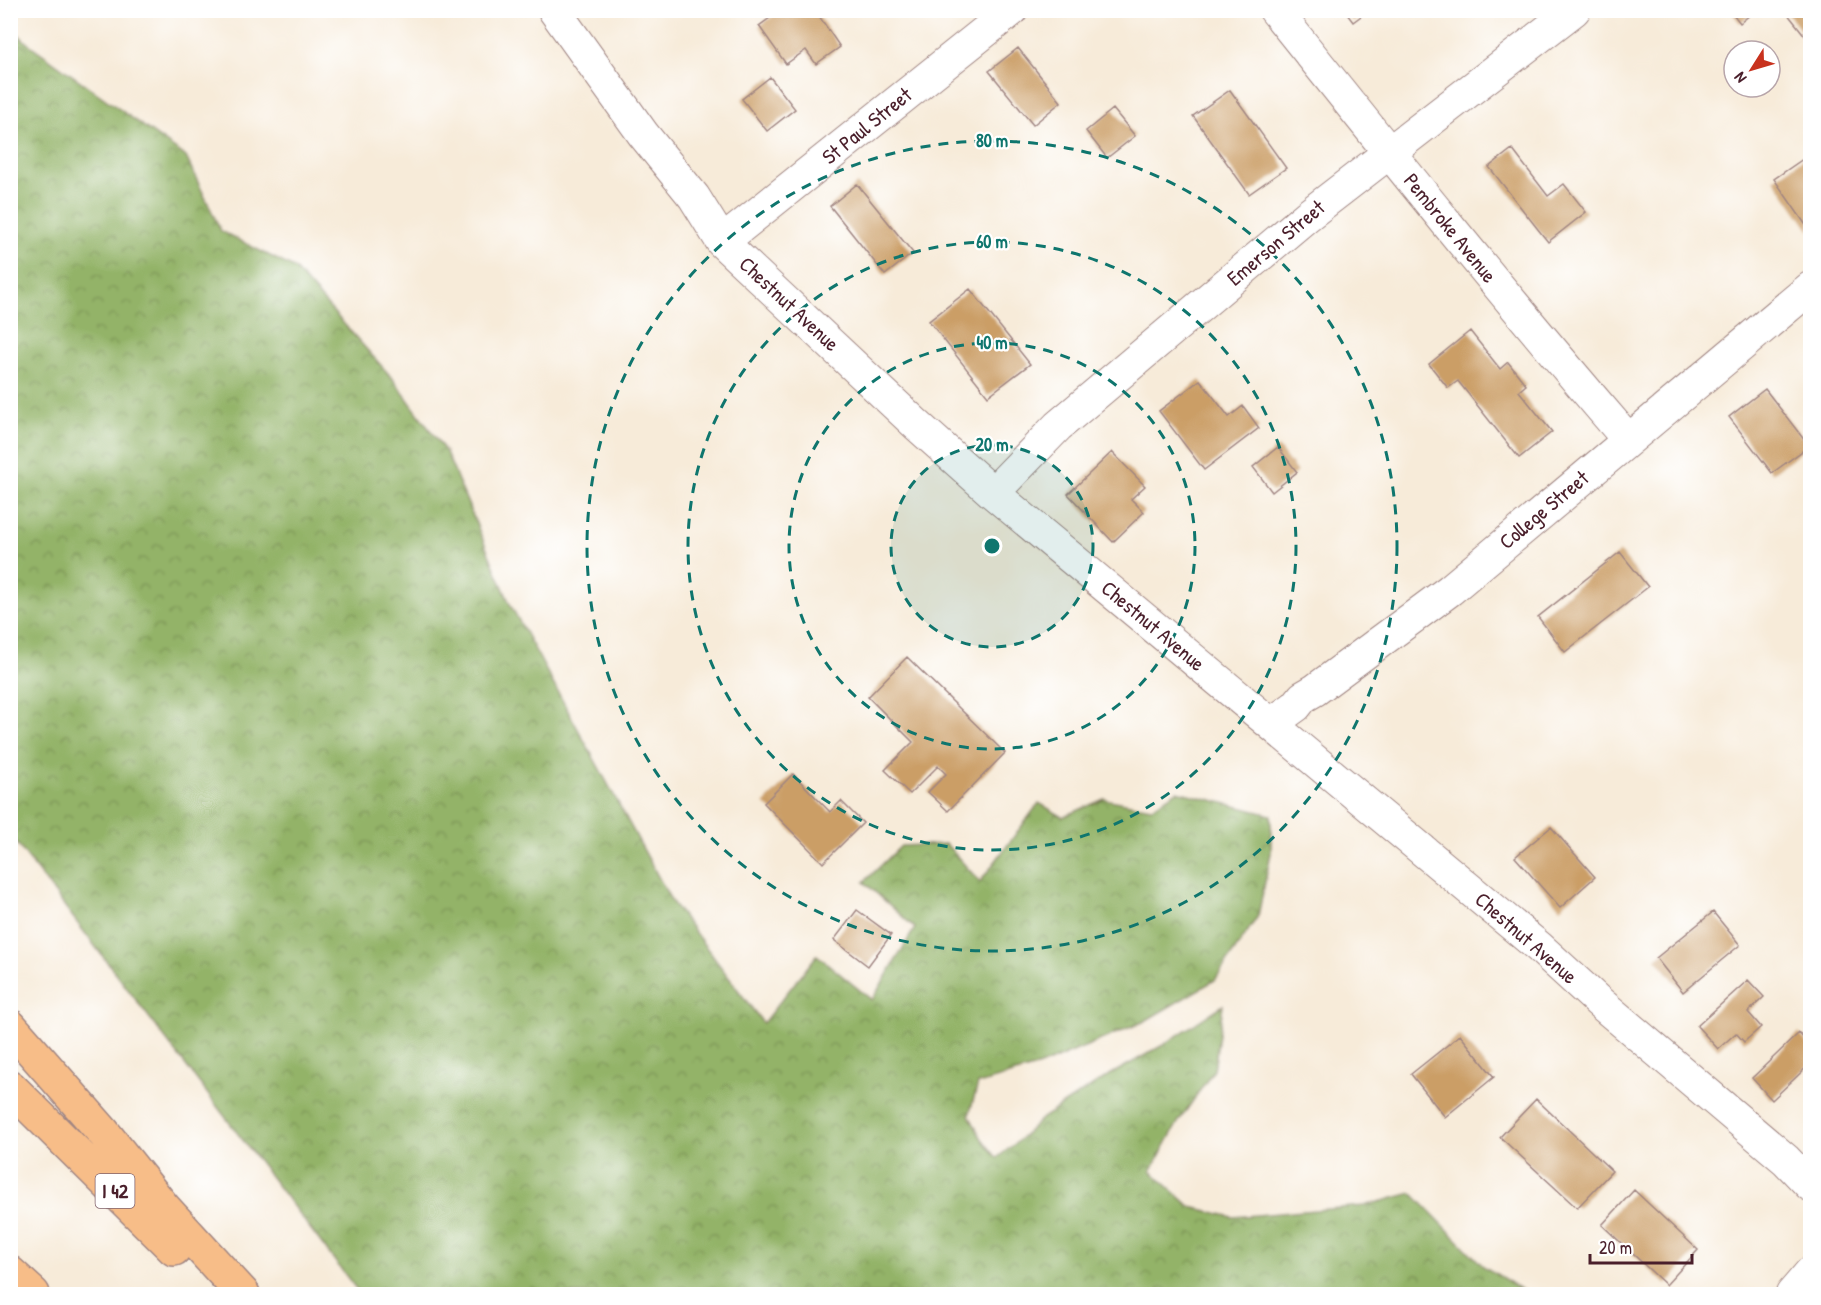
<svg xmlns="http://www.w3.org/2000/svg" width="1821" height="1305" viewBox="0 0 1821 1305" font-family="'Patrick Hand',sans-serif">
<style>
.forest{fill:url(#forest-crowns);stroke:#6e6949;stroke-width:1.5}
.building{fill:#cb9e66}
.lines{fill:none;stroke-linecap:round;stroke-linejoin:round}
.minor-casing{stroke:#a08582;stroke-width:34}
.motorway-casing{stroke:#a08582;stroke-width:36}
.minor{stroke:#fff;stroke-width:32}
.motorway{stroke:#f7bd88;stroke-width:33}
.ring{fill:none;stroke:#0f766e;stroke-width:3;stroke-dasharray:10 8}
.labels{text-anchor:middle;stroke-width:4.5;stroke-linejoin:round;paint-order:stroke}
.shield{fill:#fff;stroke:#80626b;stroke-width:1.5}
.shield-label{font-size:20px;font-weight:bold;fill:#4a1f2b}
.street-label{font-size:21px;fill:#4a1f2b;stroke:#fff}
.centre{fill:#0f766e;stroke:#fff;stroke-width:3}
.ring-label{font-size:18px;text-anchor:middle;font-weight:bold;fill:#0f766e;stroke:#fff;stroke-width:4.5;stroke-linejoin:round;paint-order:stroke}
</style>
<defs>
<pattern id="forest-crowns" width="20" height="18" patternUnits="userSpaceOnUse" patternTransform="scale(1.5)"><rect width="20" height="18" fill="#93b367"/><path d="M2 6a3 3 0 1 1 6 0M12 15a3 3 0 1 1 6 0" fill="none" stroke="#7a9155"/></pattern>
</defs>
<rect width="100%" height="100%" fill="#fff"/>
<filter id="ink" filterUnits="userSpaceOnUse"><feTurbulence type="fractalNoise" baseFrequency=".0167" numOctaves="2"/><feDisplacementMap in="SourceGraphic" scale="12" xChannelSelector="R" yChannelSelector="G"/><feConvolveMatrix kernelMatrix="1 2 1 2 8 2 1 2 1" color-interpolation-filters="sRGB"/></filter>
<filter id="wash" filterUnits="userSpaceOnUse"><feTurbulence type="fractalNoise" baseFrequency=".008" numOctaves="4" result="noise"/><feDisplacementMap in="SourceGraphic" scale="24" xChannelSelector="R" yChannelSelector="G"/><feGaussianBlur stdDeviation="1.35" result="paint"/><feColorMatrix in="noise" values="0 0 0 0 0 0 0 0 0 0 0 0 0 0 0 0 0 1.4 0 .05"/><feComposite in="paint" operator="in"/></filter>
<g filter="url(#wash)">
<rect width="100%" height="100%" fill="#f7ebd9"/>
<path class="forest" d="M 11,27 L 26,42 L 186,157 L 221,231 L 294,268 L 394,380 L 446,452 L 510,604 L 672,902 L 763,1023 L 817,955 L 872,1000 L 915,928 L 864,882 L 901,846 L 946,844 L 980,882 L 1039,803 L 1063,817 L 1104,799 L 1151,808 L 1177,791 L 1271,815 L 1271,853 L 1258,916 L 1215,980 L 1145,1021 L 1040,1066 L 978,1084 L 969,1115 L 982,1139 L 997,1158 L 1016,1143 L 1042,1118 L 1108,1076 L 1163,1045 L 1223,1005 L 1214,1070 L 1179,1121 L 1151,1171 L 1191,1207 L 1233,1217 L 1364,1206 L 1412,1193 L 1483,1266 L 1529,1294 L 360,1294 L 11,836 Z"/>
<g id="blocks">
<path class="building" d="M 781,10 L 815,10 L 840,47 L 816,64 L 806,50 L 786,64 L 759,26 Z
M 1344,10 L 1369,10 L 1353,22 Z
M 1730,10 L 1756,10 L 1740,23 Z
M 1790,10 L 1810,10 L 1810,42 L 1787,13 Z
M 1018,48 L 1061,102 L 1033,125 L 989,71 Z
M 770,77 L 795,109 L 767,131 L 742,99 Z
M 1230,90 L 1286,168 L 1249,194 L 1193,116 Z
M 1113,109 L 1135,136 L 1107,158 L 1086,131 Z
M 1512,149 L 1548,196 L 1564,184 L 1586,212 L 1548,242 L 1489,167 Z
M 1803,159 L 1810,169 L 1810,231 L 1774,179 Z
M 857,184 L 913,253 L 885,275 L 830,206 Z
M 970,289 L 1030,364 L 988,396 L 929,321 Z
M 1470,331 L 1500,369 L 1508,362 L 1526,385 L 1519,391 L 1552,432 L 1519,458 L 1458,381 L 1448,388 L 1429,364 Z
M 1200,380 L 1229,417 L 1243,406 L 1259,428 L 1204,470 L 1159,411 Z
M 1765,389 L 1809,446 L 1772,473 L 1729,417 Z
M 1278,447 L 1297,472 L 1272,492 L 1253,467 Z
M 1112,452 L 1145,486 L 1131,499 L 1144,512 L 1113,542 L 1068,494 Z
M 1620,552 L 1648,587 L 1565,652 L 1538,617 Z
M 907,657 L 1005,753 L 948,811 L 928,792 L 946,774 L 938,766 L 910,794 L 885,770 L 913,742 L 868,697 Z
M 793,774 L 830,812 L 841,801 L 863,823 L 823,863 L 764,803 Z
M 1551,827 L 1595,877 L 1560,908 L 1515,857 Z
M 857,910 L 891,935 L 868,966 L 834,940 Z
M 1713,912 L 1740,945 L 1683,992 L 1656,958 Z
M 1748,980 L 1764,997 L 1748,1012 L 1761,1027 L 1744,1042 L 1736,1033 L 1718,1049 L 1697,1026 Z
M 1799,1033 L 1810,1046 L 1810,1064 L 1772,1100 L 1752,1078 Z
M 1460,1035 L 1494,1077 L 1445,1117 L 1411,1074 Z
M 1536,1099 L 1612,1171 L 1577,1208 L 1500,1137 Z
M 1634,1190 L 1698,1250 L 1666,1285 L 1602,1225 Z"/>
</g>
</g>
<g filter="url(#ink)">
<use href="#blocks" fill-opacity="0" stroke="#a08582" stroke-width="1.5"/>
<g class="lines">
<defs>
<path id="minor" d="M 554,10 L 643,134 L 694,197 L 722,242 L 917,425 L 993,493 L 1539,947 L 1598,1001 L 1786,1160 L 1810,1185
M 1275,10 C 1390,154 1505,297 1625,436 L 1625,442
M 722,242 L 1012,10
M 993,493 L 1058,426 L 1307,216 L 1574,10
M 1271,724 L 1296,706 L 1303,697 L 1315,690 L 1450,590 L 1810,288
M 1792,1294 L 1810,1273"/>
<path id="motorway" d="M 10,1026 L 104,1133 L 164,1208 L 243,1294
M 10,1087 L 174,1249
M 10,1273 L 33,1294"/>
</defs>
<use href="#minor" class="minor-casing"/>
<use href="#motorway" class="motorway-casing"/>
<use href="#minor" class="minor"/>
<use href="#motorway" class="motorway"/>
</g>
</g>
<circle cx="992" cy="546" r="101" fill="#0f766e" fill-opacity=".12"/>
<g class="ring">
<circle cx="992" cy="546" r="101"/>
<circle cx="992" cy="546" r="203"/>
<circle cx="992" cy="546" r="304"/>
<circle cx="992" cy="546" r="405"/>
</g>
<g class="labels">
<rect class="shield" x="95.5" y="1174" width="39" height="34" rx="4.5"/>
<g class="shield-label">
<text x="115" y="1198">I 42</text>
</g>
<g class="street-label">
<text transform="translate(867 126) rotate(-39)" y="7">St Paul Street</text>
<text transform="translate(1450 228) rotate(51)" y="7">Pembroke Avenue</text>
<text transform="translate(1276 243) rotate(-40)" y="7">Emerson Street</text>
<text transform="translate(789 304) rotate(43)" y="7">Chestnut Avenue</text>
<text transform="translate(1544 510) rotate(-40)" y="7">College Street</text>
<text transform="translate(1153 626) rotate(40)" y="7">Chestnut Avenue</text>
<text transform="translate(1526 938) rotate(41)" y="7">Chestnut Avenue</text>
</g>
</g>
<circle cx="992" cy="546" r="9" class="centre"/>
<g class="ring-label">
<text x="992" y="147">80 m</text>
<text x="992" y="248">60 m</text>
<text x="992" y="349">40 m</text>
<text x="992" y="451">20 m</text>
</g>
<rect width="1821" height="1305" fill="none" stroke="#fff" stroke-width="36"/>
<g transform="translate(1752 69) rotate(233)"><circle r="28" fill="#ffffff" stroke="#b7a5aa" stroke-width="1.5"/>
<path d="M0-4.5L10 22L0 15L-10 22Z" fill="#c8321e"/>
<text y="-9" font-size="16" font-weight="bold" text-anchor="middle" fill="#4a1f2b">N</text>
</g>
<path d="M1590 1254v9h102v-9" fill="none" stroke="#4a1f2b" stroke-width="3"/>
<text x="1599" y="1254" font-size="18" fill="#4a1f2b" stroke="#ffffff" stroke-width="4.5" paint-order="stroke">20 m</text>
</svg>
